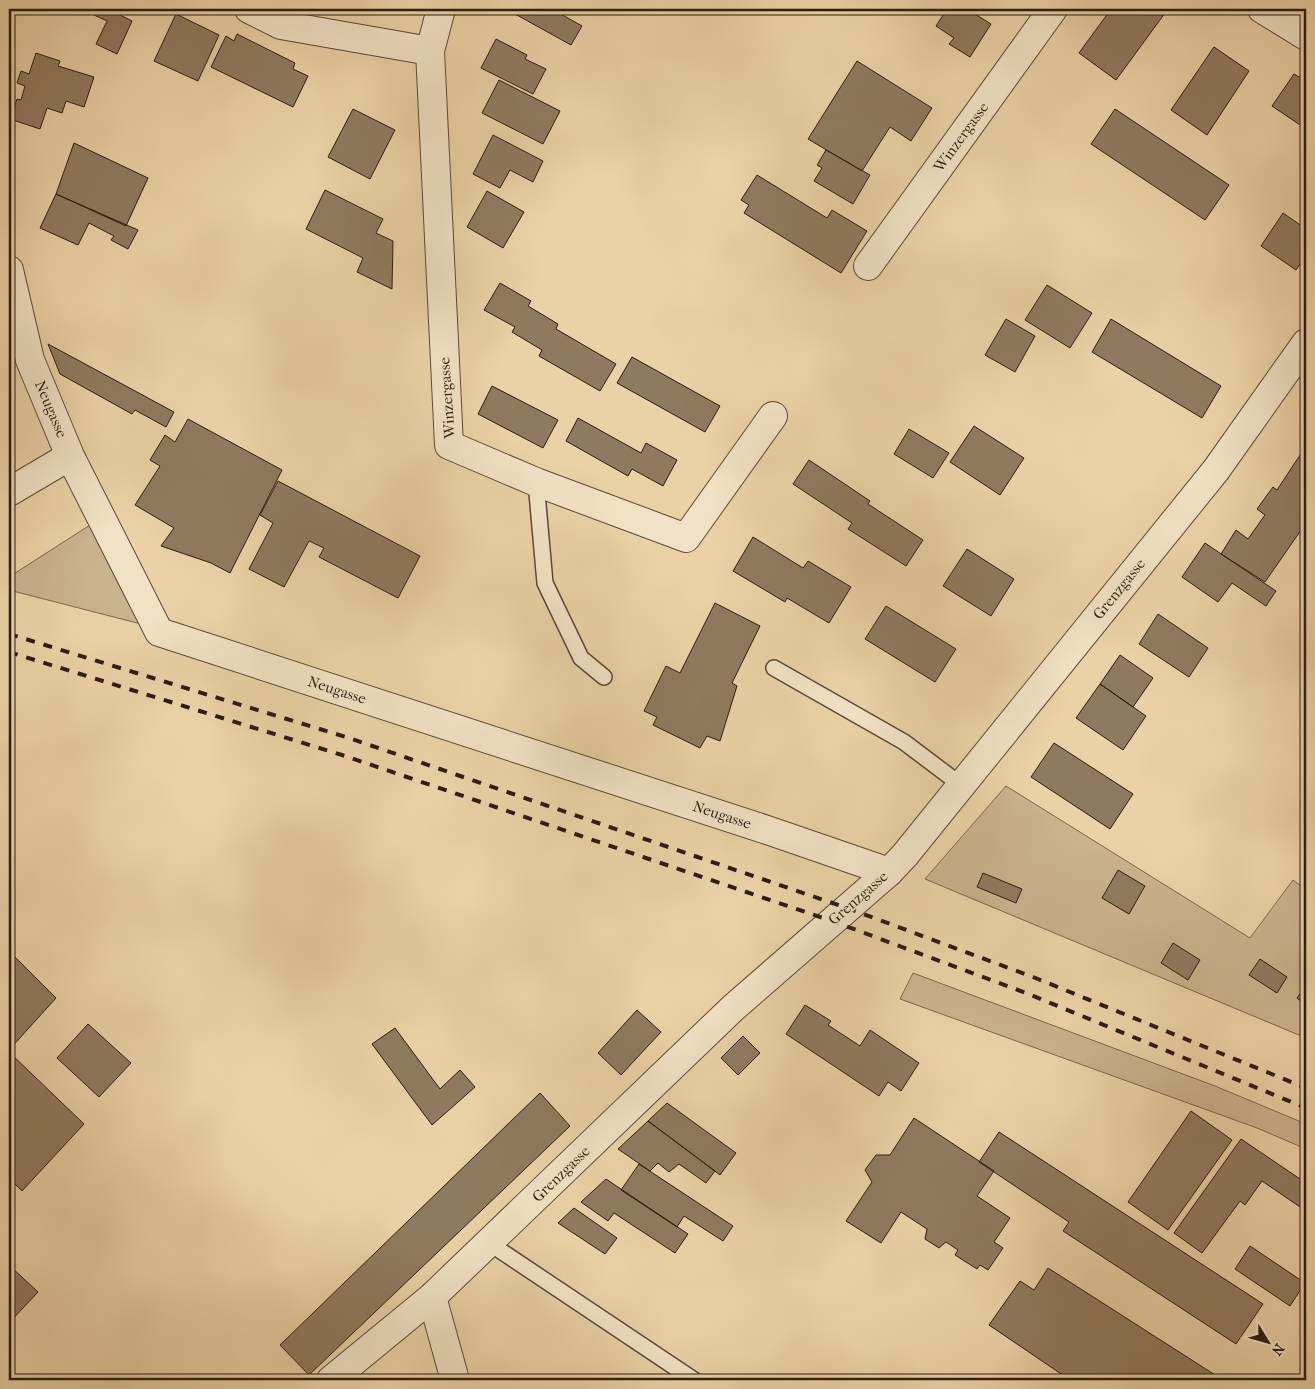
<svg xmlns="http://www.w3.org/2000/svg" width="1315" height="1389" viewBox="0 0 1315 1389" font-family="'IM FELL French Canon',serif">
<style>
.green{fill:#cbb38d;stroke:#7c6750}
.building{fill:#907a5f;stroke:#2d1b13}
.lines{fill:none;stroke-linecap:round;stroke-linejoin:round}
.service-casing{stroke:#5c4938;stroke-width:18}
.minor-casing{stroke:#5c4938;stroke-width:30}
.tertiary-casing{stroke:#5c4938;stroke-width:30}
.service{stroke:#f2e2c5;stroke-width:15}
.minor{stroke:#f2e2c5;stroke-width:28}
.tertiary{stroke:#f2e2c5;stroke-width:28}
.rail{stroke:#2d1b13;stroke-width:4;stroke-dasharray:9 9;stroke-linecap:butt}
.labels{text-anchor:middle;stroke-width:4;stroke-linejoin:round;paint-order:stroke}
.street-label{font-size:15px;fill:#2d1b13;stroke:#f2e2c5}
</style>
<rect width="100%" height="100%" fill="#ebd2a6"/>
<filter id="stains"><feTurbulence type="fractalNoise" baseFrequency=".004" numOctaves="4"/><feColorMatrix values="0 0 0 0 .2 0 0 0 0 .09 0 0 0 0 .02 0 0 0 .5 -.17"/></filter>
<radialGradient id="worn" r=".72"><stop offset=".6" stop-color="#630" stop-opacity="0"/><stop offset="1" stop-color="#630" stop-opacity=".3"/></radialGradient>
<path class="green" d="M 90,525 L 141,624 L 9,590 L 9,577 Z
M 1006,786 L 1250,938 L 1293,880 L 1306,890 L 1306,1038 L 925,879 Z
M 913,973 L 1215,1086 L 1306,1124 L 1306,1149 L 1257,1128 L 900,999 Z"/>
<path class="building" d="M 81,9 L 120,9 L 118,14 L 132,21 L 117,54 L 96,44 L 107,21 Z
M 506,9 L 552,9 L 582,26 L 571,45 Z
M 947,9 L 967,9 L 991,24 L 970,57 L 949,44 L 954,38 L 936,26 Z
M 1111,9 L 1168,9 L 1116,80 L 1079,53 Z
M 176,14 L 219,35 L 198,81 L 154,61 Z
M 237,34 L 295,63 L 293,69 L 308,76 L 293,107 L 211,67 L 226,36 L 234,41 Z
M 496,39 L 527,55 L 525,59 L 546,69 L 533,94 L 481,68 Z
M 1214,47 L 1249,71 L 1207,135 L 1171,110 Z
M 36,53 L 60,61 L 58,66 L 94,77 L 84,107 L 66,101 L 62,113 L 47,108 L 40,129 L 10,119 L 17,99 L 21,100 L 25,86 L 17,83 L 21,71 L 29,74 Z
M 857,61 L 932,108 L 911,141 L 890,127 L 862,171 L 808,139 Z
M 1294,74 L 1306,81 L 1306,129 L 1272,106 Z
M 499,80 L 560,111 L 543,144 L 482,113 Z
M 353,109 L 395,130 L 370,179 L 328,157 Z
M 1115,109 L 1229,185 L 1205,220 L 1091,144 Z
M 493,135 L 543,161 L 533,182 L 510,170 L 500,188 L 473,174 Z
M 74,143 L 148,178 L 126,226 L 56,194 Z
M 826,150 L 870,175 L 853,204 L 814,181 L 822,168 L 817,165 Z
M 757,175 L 827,218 L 832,210 L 867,231 L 841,273 L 744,213 L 749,205 L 741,200 Z
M 325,190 L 383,219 L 376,233 L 393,241 L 392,289 L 357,272 L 363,258 L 306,229 Z
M 487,191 L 524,212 L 503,248 L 467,227 Z
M 56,194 L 138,230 L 128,249 L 111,240 L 114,236 L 89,223 L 78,245 L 40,228 Z
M 1283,213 L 1306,229 L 1306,255 L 1296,270 L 1261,246 Z
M 500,283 L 531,301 L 528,306 L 558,324 L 556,329 L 616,364 L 600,391 L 539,356 L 542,350 L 512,332 L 515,327 L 484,310 Z
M 1047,285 L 1092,313 L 1070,348 L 1025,320 Z
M 1006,319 L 1035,336 L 1015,372 L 985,355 Z
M 1111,319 L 1221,386 L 1202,418 L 1092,352 Z
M 48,344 L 174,412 L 166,427 L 135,410 L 132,414 L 60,374 Z
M 632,357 L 720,406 L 705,432 L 617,383 Z
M 492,386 L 558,420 L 543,448 L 478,414 Z
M 578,418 L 641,453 L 646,443 L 677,460 L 663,486 L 632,469 L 628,476 L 566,441 Z
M 188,419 L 282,470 L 230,573 L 211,563 L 161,546 L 174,528 L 135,505 L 160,466 L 150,460 L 165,435 L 175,442 Z
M 974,426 L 1024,458 L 1000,495 L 950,462 Z
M 909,429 L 949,453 L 933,478 L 894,454 Z
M 1306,446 L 1306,523 L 1265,582 L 1221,554 L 1236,530 L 1248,539 L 1265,515 L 1257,509 L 1273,487 L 1277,490 Z
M 809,460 L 870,501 L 868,504 L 923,540 L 906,566 L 848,529 L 852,523 L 793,484 Z
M 278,481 L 420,556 L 398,598 L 319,557 L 324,548 L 309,541 L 284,587 L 249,569 L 273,523 L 260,515 Z
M 753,537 L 803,568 L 808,561 L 851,587 L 829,623 L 787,598 L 785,602 L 733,571 Z
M 1205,543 L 1276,591 L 1266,606 L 1232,583 L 1218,602 L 1182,577 Z
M 967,549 L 1014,579 L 991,616 L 943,586 Z
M 715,603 L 760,626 L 732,683 L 737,686 L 720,741 L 707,736 L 700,748 L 653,725 L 657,717 L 644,711 L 666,666 L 680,673 Z
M 886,606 L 956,649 L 935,682 L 865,639 Z
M 1158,614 L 1208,648 L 1189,677 L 1139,644 Z
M 1120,655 L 1153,678 L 1133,707 L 1100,684 Z
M 1100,684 L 1146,716 L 1123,750 L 1076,718 Z
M 1054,743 L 1133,794 L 1110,829 L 1031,777 Z
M 1118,870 L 1145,886 L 1129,914 L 1102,898 Z
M 983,873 L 1022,889 L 1016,903 L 977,887 Z
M 1173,943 L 1200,960 L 1188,980 L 1161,963 Z
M 9,951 L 56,998 L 9,1050 Z
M 1260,959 L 1287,977 L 1277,993 L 1249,975 Z
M 1306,986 L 1306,1005 L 1297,998 Z
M 805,1005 L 831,1021 L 828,1025 L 860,1046 L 870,1030 L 919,1063 L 901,1091 L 888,1082 L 879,1096 L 786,1034 Z
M 637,1010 L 661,1032 L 621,1075 L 598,1053 Z
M 88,1024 L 131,1063 L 99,1097 L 57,1058 Z
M 395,1028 L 440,1089 L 460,1070 L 475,1087 L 432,1125 L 372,1044 Z
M 743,1036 L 760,1053 L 738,1075 L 721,1058 Z
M 9,1052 L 84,1124 L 22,1191 L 9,1178 Z
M 540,1093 L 570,1126 L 309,1375 L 280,1345 Z
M 667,1103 L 736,1153 L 720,1175 L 648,1121 Z
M 1191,1111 L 1232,1140 L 1168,1230 L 1128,1202 Z
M 914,1118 L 994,1171 L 977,1196 L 1010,1218 L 994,1242 L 1003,1248 L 988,1270 L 980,1265 L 977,1269 L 955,1255 L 958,1250 L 946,1242 L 939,1248 L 925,1239 L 927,1229 L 901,1212 L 881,1243 L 846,1221 L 872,1182 L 865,1170 L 876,1155 L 890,1155 Z
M 648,1121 L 715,1171 L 706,1183 L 679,1164 L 669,1172 L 658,1163 L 650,1171 L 618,1149 Z
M 999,1132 L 1263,1304 L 1236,1344 L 1063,1231 L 1069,1222 L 979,1162 Z
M 1241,1139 L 1306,1183 L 1306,1211 L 1262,1181 L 1245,1205 L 1240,1201 L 1202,1253 L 1174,1233 Z
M 639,1164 L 733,1226 L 723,1241 L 684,1216 L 677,1227 L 621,1190 Z
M 606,1179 L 688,1234 L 675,1253 L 614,1213 L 608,1221 L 581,1202 Z
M 574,1208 L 617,1238 L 605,1254 L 558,1223 Z
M 1250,1246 L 1305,1283 L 1290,1306 L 1235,1269 Z
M 9,1265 L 38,1292 L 9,1323 Z
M 1048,1268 L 1223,1380 L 1070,1380 L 989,1325 L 1020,1281 L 1034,1290 Z
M 563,1374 L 573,1380 L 560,1380 Z"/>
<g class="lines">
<defs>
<path id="service" d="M 536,482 L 545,583 L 581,658 L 604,677
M 774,668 L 904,742 L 961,785
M 489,1243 L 694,1380"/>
<path id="minor" d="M 249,9 L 281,25 L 430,51
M 441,9 L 430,51 L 449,445 L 536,482 L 686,538 L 773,416
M 1262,9 L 1306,36
M 868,266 L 1053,9
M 9,270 L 30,360 L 70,456 L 159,632 L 770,831 L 889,872
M 9,492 L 70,456
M 432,1297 L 455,1380"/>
<path id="tertiary" d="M 331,1380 L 432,1297 L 733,1008 L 889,872 L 905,855 L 1216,470 L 1306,343"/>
</defs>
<use href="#service" class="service-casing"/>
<use href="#minor" class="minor-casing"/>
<use href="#tertiary" class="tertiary-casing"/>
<use href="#service" class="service"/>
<use href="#minor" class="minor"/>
<use href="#tertiary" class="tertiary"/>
<path class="rail" d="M 9,634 L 349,738 L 847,908 L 1033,977 L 1306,1088
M 9,652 L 342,755 L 832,921 L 1026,993 L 1306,1108"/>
</g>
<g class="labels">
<g class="street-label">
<text transform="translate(961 137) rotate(-54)" y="5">Winzergasse</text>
<text transform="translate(447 398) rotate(-94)" y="5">Winzergasse</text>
<text transform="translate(51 409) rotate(67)" y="5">Neugasse</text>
<text transform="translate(1119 589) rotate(-51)" y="5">Grenzgasse</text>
<text transform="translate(337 690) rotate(18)" y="5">Neugasse</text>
<text transform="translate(722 815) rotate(18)" y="5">Neugasse</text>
<text transform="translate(858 898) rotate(-41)" y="5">Grenzgasse</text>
<text transform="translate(561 1174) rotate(-44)" y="5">Grenzgasse</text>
</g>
</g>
<rect width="1315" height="1389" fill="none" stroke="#ebd2a6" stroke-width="30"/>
<rect x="10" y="10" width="1295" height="1369" fill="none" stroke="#2d1b13" stroke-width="2.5"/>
<rect x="15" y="15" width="1285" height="1359" fill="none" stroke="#2d1b13"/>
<g transform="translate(1268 1342) rotate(127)" stroke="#f2e2c5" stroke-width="4" paint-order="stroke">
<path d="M0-4L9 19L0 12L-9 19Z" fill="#2d1b13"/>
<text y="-8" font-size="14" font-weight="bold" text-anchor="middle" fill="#2d1b13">N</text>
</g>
<rect width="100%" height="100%" filter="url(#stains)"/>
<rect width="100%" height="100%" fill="url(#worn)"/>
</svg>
